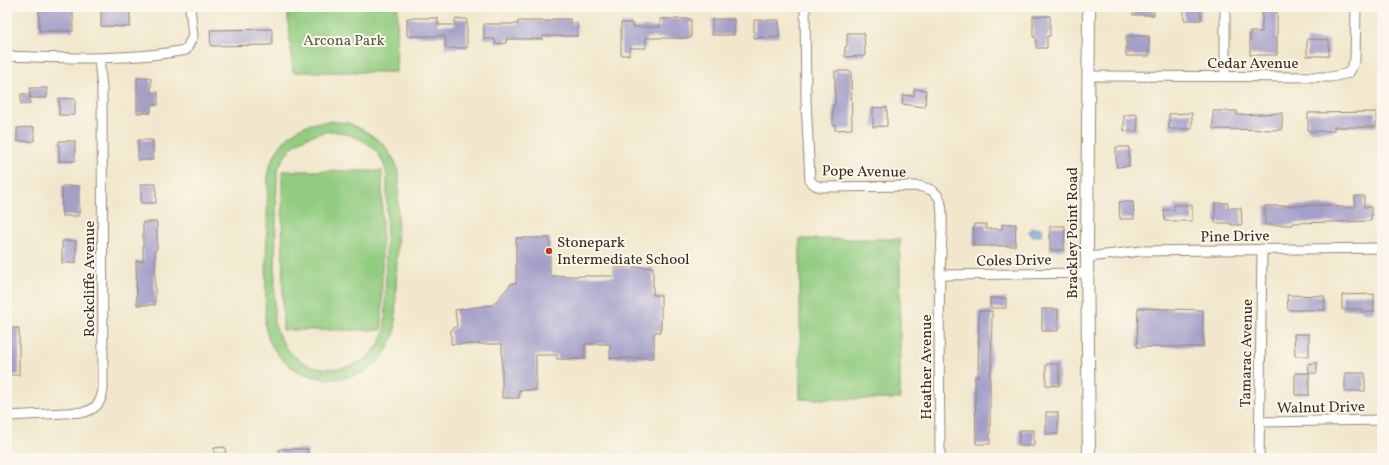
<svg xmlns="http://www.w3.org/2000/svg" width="1389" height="465" viewBox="0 0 1389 465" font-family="Vollkorn,serif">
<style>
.green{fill:#92cc80;stroke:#667b4f;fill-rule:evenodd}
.water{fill:#66a2d7;stroke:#50667a}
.building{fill:#a49fc9}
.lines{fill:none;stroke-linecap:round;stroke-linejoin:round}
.street-casing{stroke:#968875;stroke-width:11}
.secondary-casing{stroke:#968875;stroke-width:14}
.street{stroke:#fff;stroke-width:9}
.secondary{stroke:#fff;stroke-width:12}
.poi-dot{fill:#c8321e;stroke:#fbf7ec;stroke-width:1.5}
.labels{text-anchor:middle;stroke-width:4;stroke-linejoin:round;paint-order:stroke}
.park-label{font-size:15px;fill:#555b3b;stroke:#fbf7ec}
.street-label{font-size:15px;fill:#3b2a1e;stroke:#fbf7ec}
.poi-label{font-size:15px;fill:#3b2a1e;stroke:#fbf7ec;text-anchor:start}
</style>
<rect width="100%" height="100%" fill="#fbf7ec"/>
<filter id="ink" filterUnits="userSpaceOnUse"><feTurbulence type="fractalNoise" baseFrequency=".025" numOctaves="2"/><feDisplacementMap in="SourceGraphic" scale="8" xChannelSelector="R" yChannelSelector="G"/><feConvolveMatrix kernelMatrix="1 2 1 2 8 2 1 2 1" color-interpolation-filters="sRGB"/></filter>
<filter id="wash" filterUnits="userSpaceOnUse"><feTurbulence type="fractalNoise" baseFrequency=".012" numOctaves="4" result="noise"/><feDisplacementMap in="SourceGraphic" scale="16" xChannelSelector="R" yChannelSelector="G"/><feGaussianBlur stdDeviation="0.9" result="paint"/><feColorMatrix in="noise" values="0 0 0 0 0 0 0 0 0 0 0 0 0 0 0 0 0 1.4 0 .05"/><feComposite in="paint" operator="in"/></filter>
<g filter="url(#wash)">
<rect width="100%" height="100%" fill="#f2e7cc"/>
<path class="green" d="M 287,7 L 398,7 L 396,72 L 293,72 Z
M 330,121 L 348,123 L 367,132 L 383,144 L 395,161 L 399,175 L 395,332 C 390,345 384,358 372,367 C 343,388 293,381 274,349 C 269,342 267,334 265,326 L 268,171 C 275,150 289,129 311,124 C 317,122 324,122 330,121 ZM 332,131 C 361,136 380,145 387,175 L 385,330 C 382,339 378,347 371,354 C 350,373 312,374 292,354 C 283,345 277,333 274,322 L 277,171 C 289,144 303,135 332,131 Z
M 282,171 L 382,171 L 382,330 L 283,330 Z
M 800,239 L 900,239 L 900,399 L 800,399 Z"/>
<path class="water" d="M 1031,228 L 1040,228 L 1042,229 L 1042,234 L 1040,236 L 1031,236 L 1028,232 Z"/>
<g id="blocks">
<path class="building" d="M 39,7 L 73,7 L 73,31 L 39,31 Z
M 101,7 L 130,7 L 130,27 L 101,26 Z
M 1133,7 L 1154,7 L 1154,15 L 1133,15 Z
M 1184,7 L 1201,7 L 1201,20 L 1184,20 Z
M 1262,7 L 1277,7 L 1277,55 L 1250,55 L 1250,32 L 1262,32 Z
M 1033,16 L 1050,16 L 1050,36 L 1047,36 L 1047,48 L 1036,48 L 1036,37 L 1033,37 Z
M 407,18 L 438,18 L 438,25 L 455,25 L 455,19 L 467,19 L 467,48 L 445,48 L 445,36 L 407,36 Z
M 552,19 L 570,19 L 570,23 L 577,23 L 577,36 L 543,36 L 543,39 L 506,39 L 506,43 L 495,44 L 495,39 L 484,39 L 484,24 L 518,24 L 518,21 L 552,21 Z
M 660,19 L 691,19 L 691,38 L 646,38 L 646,48 L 629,48 L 629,55 L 621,55 L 621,23 L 632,23 L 632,27 L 660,27 Z
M 712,19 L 734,19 L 734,35 L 712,35 Z
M 754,20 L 779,20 L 779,37 L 754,38 Z
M 272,29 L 272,45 L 211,46 L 210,30 Z
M 847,33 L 864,33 L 865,56 L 845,57 L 845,47 L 847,46 Z
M 1126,36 L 1149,36 L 1149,56 L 1126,56 Z
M 1307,39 L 1329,40 L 1329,56 L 1307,56 Z
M 835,71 L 851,71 L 852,129 L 835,130 L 835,125 L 833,125 L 833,105 L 835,105 Z
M 137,78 L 151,78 L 151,92 L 158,92 L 158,105 L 151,105 L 151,113 L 137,113 Z
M 30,88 L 47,88 L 47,98 L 30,98 Z
M 914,89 L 926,90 L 925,107 L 902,104 L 903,95 L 914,96 Z
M 21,94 L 30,94 L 30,104 L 21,104 Z
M 59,98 L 75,99 L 75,115 L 59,115 Z
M 887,107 L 887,126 L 873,127 L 873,108 Z
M 1213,111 L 1237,111 L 1237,115 L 1282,113 L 1282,130 L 1213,129 Z
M 1376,112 L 1376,127 L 1334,127 L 1334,131 L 1308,131 L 1308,113 Z
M 1192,113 L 1192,129 L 1169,129 L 1169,114 Z
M 1137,114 L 1137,131 L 1124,131 L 1124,115 Z
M 34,127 L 34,141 L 17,141 L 17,128 Z
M 138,140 L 153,140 L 153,160 L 138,160 Z
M 59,141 L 75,141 L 75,161 L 59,161 Z
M 1116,147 L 1129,147 L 1129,166 L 1116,167 Z
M 141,184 L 156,184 L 156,203 L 141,203 Z
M 62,186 L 79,186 L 79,216 L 62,216 Z
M 1355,196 L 1364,196 L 1364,207 L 1371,207 L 1371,221 L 1293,223 L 1293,225 L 1265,225 L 1265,206 L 1336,205 L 1336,207 L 1355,207 Z
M 1119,202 L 1133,202 L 1134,219 L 1120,219 Z
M 1215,203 L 1228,203 L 1228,208 L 1241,208 L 1242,225 L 1231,225 L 1231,223 L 1215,223 Z
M 1174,205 L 1192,205 L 1192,221 L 1165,221 L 1164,210 L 1174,210 Z
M 143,222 L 157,222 L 157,249 L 155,249 L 155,305 L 137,305 L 136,261 L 143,261 Z
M 974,224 L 986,224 L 986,229 L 1002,229 L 1002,224 L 1016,224 L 1015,246 L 973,246 Z
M 1050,226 L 1065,226 L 1064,250 L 1050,250 Z
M 516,238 L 550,238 L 550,276 L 614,276 L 614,267 L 653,267 L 653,295 L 661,295 L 661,332 L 654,332 L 654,358 L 610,358 L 610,344 L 585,344 L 585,359 L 557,359 L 557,355 L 536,355 L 536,390 L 519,390 L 519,398 L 502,398 L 502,344 L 451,344 L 451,330 L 457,326 L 455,310 L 493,305 L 511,284 L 516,283 Z
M 62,241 L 76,241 L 76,263 L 62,263 Z
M 1374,294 L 1374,312 L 1362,312 L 1362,309 L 1342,309 L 1342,295 Z
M 1287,295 L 1324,296 L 1325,310 L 1288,310 Z
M 990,298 L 1006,298 L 1006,308 L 990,308 Z
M 1138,308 L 1203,310 L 1203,347 L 1137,347 Z
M 1042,309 L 1058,309 L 1058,331 L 1042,331 Z
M 979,311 L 992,311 L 991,372 L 990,372 L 990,444 L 976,444 L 975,377 L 978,377 Z
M 7,328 L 19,328 L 19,375 L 7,375 Z
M 1294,334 L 1309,334 L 1309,356 L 1295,356 Z
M 1317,363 L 1317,373 L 1309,373 L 1308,364 Z
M 1046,364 L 1059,364 L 1059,386 L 1046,385 Z
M 1295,373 L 1309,373 L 1309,395 L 1295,395 Z
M 1345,373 L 1365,373 L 1365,391 L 1345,391 Z
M 1046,412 L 1058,412 L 1058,434 L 1046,434 Z
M 1019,430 L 1034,430 L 1034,446 L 1019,446 Z
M 225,447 L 226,458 L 215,458 L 214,448 Z
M 279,449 L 308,449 L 307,458 L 279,458 Z"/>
</g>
</g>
<g filter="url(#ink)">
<use href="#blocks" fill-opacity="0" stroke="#968875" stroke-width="1"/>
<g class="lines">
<defs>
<path id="street" d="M 805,7 L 806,101 L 810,181 L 815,185 L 821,187 L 918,186 C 927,188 936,190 940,200 C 945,216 940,257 940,276 C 938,336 940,397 940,458
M 7,56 C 67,58 126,61 186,50 L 193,36 L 190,7
M 1089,76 L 1331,77 L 1349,73 L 1355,60 L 1356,7
M 1225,76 L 1225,7
M 1088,257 L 1141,251 L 1382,248
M 940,275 L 1088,273
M 7,416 L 85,412 C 97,408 101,402 103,390 L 102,89 L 99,59
M 1260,422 L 1382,420
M 1259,458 L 1262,249"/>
<path id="secondary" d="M 1089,7 L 1087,246 L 1089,458"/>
</defs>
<use href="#street" class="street-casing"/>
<use href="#secondary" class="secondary-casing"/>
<use href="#street" class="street"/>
<use href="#secondary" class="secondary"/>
</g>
</g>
<circle class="poi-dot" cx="549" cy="251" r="4"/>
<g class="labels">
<g class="park-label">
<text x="344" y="45">Arcona Park</text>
</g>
<g class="street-label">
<text x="1253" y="68">Cedar Avenue</text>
<text transform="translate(864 171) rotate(1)" y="5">Pope Avenue</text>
<text transform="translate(1072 233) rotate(-90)" y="5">Brackley Point Road</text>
<text transform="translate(1235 236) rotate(-1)" y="5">Pine Drive</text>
<text transform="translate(1014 260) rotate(-1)" y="5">Coles Drive</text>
<text transform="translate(89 279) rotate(-90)" y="5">Rockcliffe Avenue</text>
<text transform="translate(1246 353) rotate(-89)" y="5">Tamarac Avenue</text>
<text transform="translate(926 367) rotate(-90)" y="5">Heather Avenue</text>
<text transform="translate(1321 407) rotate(-1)" y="5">Walnut Drive</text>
</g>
<g class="poi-label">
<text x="557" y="247">Stonepark<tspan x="557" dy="17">Intermediate School</tspan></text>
</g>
</g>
<rect width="1389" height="465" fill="none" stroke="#fbf7ec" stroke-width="24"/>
</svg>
